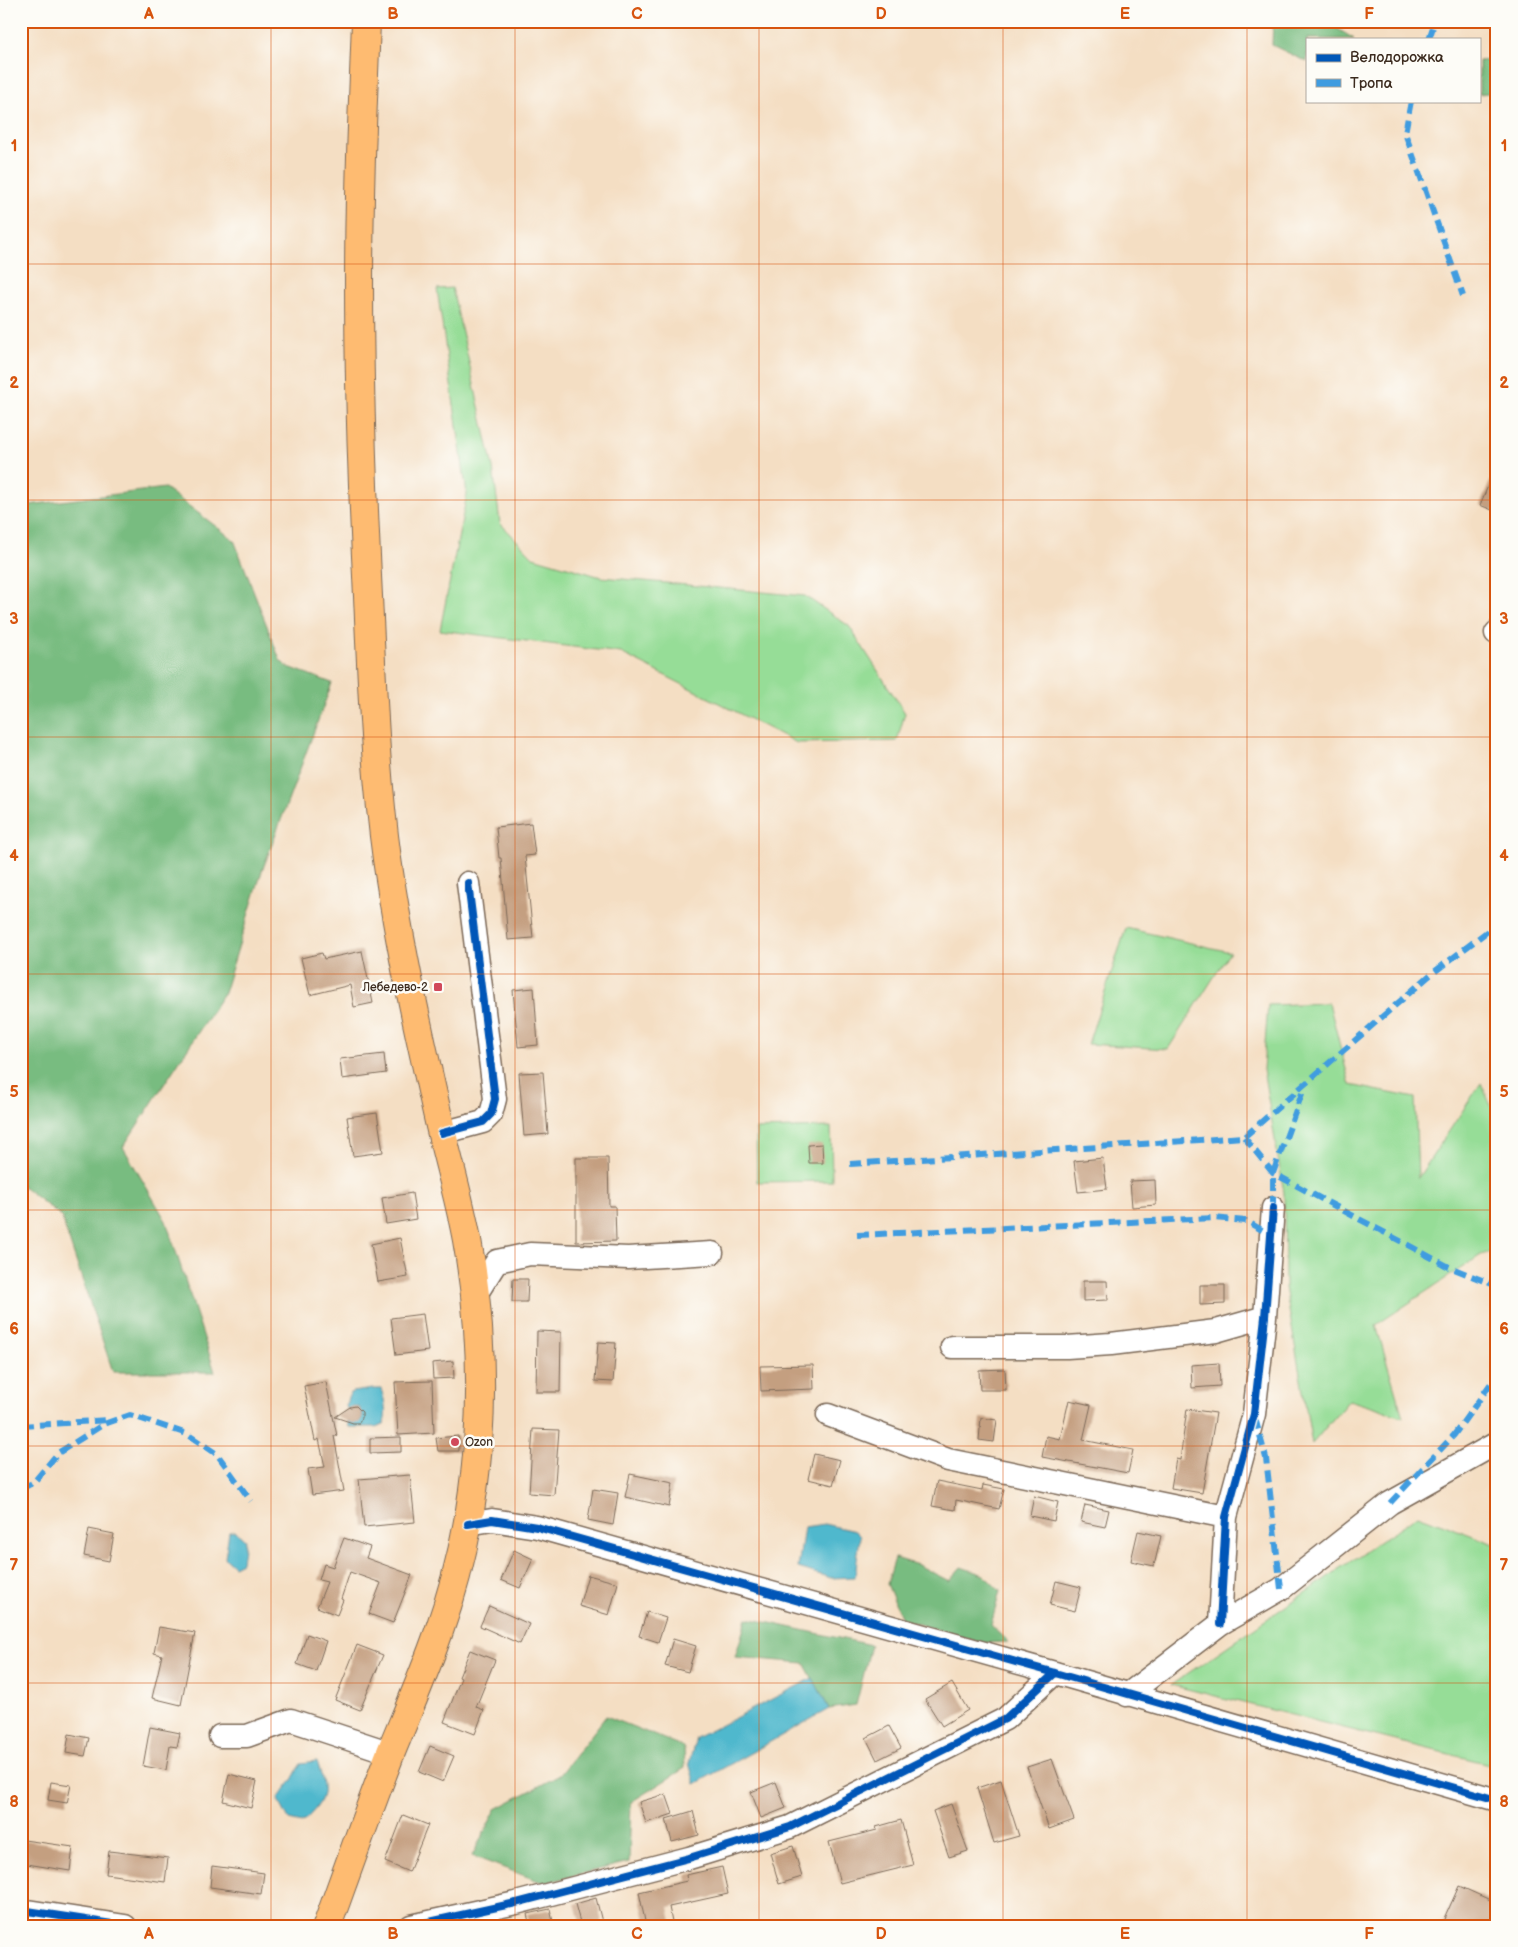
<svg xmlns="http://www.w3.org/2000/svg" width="1518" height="1947" viewBox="0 0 1518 1947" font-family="'Balsamiq Sans',sans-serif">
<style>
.green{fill:#96dd97;stroke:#68845a}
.forest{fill:#78bc80;stroke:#5a734f}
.water{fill:#4fb8cd;stroke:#457176}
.building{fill:#c49f80}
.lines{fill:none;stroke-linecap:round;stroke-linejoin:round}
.minor-casing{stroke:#7c6958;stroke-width:25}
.major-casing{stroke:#7c6958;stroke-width:30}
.minor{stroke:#fff;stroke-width:22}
.major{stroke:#febb71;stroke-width:28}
.quiet{stroke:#3f9ce0;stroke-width:6;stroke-dasharray:12 6;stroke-linecap:butt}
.cycleway-casing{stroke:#fdfcf7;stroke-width:11}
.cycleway{stroke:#0057b8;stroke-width:8}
.grid{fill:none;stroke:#d7540e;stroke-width:1;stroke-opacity:0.55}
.poi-dot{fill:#d1495b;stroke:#fdfcf7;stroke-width:2}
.labels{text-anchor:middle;stroke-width:5;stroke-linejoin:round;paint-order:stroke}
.poi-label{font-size:12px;fill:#3b2a1e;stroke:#fdfcf7;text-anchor:end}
.neatline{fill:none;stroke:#d7540e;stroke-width:2}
.grid-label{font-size:16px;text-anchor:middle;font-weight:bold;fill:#d7540e}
</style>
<rect width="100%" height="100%" fill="#fdfcf7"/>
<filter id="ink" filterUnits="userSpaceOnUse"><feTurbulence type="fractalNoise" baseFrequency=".02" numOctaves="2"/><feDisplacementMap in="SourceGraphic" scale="10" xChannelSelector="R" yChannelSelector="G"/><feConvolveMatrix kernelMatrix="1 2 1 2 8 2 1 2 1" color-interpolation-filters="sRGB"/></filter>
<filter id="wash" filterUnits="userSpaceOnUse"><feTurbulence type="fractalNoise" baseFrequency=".0096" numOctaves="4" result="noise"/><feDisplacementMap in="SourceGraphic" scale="20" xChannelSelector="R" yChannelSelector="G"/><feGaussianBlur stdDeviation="1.12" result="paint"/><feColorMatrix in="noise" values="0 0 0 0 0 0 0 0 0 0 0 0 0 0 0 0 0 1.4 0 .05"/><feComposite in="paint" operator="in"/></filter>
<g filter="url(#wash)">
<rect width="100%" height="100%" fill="#f4dec3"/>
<path class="green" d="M 452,288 L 493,468 L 500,523 L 533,557 L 601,577 L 805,596 L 849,626 L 905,713 L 897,741 L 797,743 L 621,653 L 440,630 L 467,494 L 437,289 Z
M 1126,928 L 1230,952 L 1168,1049 L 1088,1044 Z
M 1329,1003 L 1350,1085 L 1415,1098 L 1418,1178 L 1481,1083 L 1497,1119 L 1497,1250 L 1481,1255 L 1376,1325 L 1403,1417 L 1349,1400 L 1312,1444 L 1285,1287 L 1284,1193 L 1263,1069 L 1268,1005 Z
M 831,1127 L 832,1181 L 757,1182 L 756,1129 Z
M 1418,1515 L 1497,1545 L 1497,1766 L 1171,1685 Z"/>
<path class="forest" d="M 1273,21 L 1325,21 L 1354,39 L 1307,39 L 1307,62 L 1272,45 Z
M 1497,60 L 1497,92 L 1479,94 L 1479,61 Z
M 165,488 L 234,540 L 280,660 L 286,666 L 332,683 L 262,871 L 224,993 L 123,1147 L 166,1221 L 215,1372 L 113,1372 L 61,1216 L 21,1185 L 21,506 Z
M 895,1558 L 918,1565 L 949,1581 L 961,1567 L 984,1575 L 1000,1591 L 991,1625 L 1009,1642 L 982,1643 L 902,1619 L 887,1584 Z
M 747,1618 L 871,1645 L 856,1705 L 829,1709 L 804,1663 L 735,1657 Z
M 606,1716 L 684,1747 L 685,1768 L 631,1802 L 629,1862 L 544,1883 L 472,1856 L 496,1809 L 560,1775 Z"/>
<path class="water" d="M 373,1389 L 381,1389 C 385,1400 387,1413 384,1424 L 375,1427 L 349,1427 L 348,1421 L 355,1423 L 361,1420 L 363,1415 L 359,1407 L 353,1406 L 347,1409 L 346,1406 L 348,1397 L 352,1392 Z
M 824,1524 L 855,1531 L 860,1536 L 855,1577 L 831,1578 L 798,1568 L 804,1527 Z
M 235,1531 L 245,1540 L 242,1562 L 234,1566 L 225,1558 L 229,1532 Z
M 813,1678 L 829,1709 L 695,1784 L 689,1763 L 696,1738 Z
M 317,1761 C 327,1793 327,1799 302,1823 L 289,1820 L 278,1799 L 292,1780 L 301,1763 Z"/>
<g id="blocks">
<path class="building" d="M 1497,465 L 1497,512 L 1480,505 Z
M 531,823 L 535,855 L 525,856 L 533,938 L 508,940 L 501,858 L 499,858 L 496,827 Z
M 362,951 L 373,1003 L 354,1007 L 350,985 L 310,995 L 301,958 L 322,953 L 324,959 Z
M 534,988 L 538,1045 L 518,1047 L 513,990 Z
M 384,1054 L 386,1073 L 342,1079 L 340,1059 Z
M 543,1072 L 548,1134 L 524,1136 L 519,1073 Z
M 377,1113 L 383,1152 L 353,1156 L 347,1117 Z
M 822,1144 L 823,1163 L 809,1163 L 808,1145 Z
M 576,1158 L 608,1158 L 609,1206 L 615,1206 L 616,1241 L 576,1242 Z
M 1103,1158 L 1107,1189 L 1078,1192 L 1074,1161 Z
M 1155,1180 L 1156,1205 L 1132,1207 L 1130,1181 Z
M 412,1193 L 416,1219 L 386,1224 L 382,1198 Z
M 400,1238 L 408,1277 L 378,1282 L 371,1244 Z
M 513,1279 L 528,1279 L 527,1302 L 512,1302 Z
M 1083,1281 L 1107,1281 L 1108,1300 L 1083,1301 Z
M 1200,1285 L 1225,1285 L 1225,1304 L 1200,1305 Z
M 423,1314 L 428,1351 L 396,1355 L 391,1318 Z
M 537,1331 L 561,1332 L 560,1392 L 536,1392 Z
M 598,1342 L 616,1343 L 613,1382 L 595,1381 Z
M 453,1361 L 454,1378 L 433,1379 L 432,1363 Z
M 1219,1363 L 1220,1386 L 1192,1388 L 1191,1365 Z
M 813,1365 L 814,1389 L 761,1391 L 760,1366 Z
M 1005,1369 L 1006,1390 L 980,1390 L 979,1370 Z
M 432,1381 L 434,1433 L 398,1435 L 395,1382 Z
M 326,1382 L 337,1436 L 334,1436 L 344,1491 L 312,1495 L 308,1469 L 325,1467 L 319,1439 L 315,1441 L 304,1386 Z
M 1069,1400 L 1091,1405 L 1083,1440 L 1133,1450 L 1128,1473 L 1042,1457 L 1046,1436 L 1060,1439 Z
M 356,1406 L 362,1412 L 362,1418 L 359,1423 L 353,1423 L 335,1417 L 350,1407 Z
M 1187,1409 L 1216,1413 L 1202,1493 L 1171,1488 L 1176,1459 L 1180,1460 Z
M 981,1418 L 997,1420 L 994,1442 L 979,1440 Z
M 533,1429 L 559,1430 L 554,1495 L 529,1493 Z
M 458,1436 L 459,1451 L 438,1451 L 436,1438 Z
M 401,1437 L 401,1452 L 370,1453 L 370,1438 Z
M 814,1454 L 840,1460 L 833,1485 L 808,1479 Z
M 630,1474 L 673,1483 L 669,1507 L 625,1497 Z
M 410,1475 L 415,1522 L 364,1527 L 359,1479 Z
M 937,1481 L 982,1490 L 983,1485 L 1004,1489 L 999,1509 L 956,1500 L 955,1510 L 932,1506 Z
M 593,1489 L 618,1493 L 613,1525 L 588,1520 Z
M 1034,1496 L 1058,1502 L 1054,1521 L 1030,1516 Z
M 1085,1505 L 1109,1510 L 1105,1527 L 1081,1522 Z
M 89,1529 L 114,1534 L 109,1561 L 84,1556 Z
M 1138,1531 L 1161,1536 L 1154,1566 L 1131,1561 Z
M 344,1538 L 370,1547 L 366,1558 L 412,1575 L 393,1623 L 369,1614 L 381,1583 L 350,1572 L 341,1599 L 343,1600 L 337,1615 L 317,1607 L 327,1582 L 319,1580 L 324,1564 L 333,1567 Z
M 514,1550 L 533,1559 L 520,1588 L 501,1580 Z
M 588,1575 L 618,1583 L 609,1615 L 579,1606 Z
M 1056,1581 L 1081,1587 L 1075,1611 L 1050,1605 Z
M 489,1606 L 529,1624 L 520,1644 L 480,1626 Z
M 647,1612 L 666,1618 L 658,1642 L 639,1636 Z
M 159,1627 L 195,1633 L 181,1705 L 152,1698 L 162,1655 L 154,1653 Z
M 307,1634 L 326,1641 L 316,1671 L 297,1664 Z
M 673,1639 L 696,1646 L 688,1672 L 665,1666 Z
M 357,1645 L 383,1655 L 360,1710 L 335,1700 Z
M 470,1650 L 495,1660 L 476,1707 L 484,1710 L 475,1734 L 444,1722 L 461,1678 L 459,1677 Z
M 952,1683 L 968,1710 L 942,1726 L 925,1699 Z
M 889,1726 L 901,1748 L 877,1760 L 866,1738 Z
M 150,1727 L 180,1733 L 177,1747 L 170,1746 L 166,1770 L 143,1766 Z
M 69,1734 L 89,1738 L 85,1756 L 66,1753 Z
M 430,1746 L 454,1756 L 443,1782 L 419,1772 Z
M 1052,1759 L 1074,1820 L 1049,1829 L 1027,1767 Z
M 229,1774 L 257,1781 L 251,1808 L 223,1801 Z
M 1001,1780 L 1019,1836 L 994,1843 L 977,1788 Z
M 51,1782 L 71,1785 L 67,1803 L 48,1800 Z
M 776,1782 L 786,1808 L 761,1818 L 751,1792 Z
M 666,1794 L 673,1814 L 646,1823 L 639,1802 Z
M 951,1804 L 968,1851 L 949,1857 L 933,1811 Z
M 693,1811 L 699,1835 L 672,1842 L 666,1819 Z
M 403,1815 L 428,1825 L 409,1872 L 385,1862 Z
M 901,1820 L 913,1865 L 840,1883 L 829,1842 L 877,1830 L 876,1827 Z
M 24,1840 L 73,1847 L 70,1871 L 21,1863 Z
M 793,1846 L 802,1877 L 779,1884 L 770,1853 Z
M 109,1851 L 168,1858 L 165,1882 L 106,1874 Z
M 212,1866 L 264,1873 L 261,1894 L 210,1887 Z
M 722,1867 L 728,1894 L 669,1907 L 673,1926 L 646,1926 L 639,1892 L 687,1881 L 686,1875 Z
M 1459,1886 L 1497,1903 L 1497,1926 L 1441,1926 Z
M 596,1898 L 603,1926 L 581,1926 L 575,1904 Z
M 550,1909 L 554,1926 L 530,1926 L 527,1914 Z"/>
</g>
</g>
<g filter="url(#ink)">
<use href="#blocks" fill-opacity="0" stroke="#7c6958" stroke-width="1"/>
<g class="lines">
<defs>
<path id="minor" d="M 1496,633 L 1497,632
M 442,1133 L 483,1122 L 491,1114 L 495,1099 L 468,883
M 475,1296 L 497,1261 L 530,1254 L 628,1258 L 712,1253
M 952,1347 L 1067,1347 L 1111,1344 L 1216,1331 L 1265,1317
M 828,1415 L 948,1460 L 1226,1517
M 468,1524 L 492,1520 L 537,1527 L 1055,1673 L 1497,1800
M 1220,1624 L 1226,1517 L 1254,1414 L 1265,1317 L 1273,1208
M 1127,1695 L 1220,1624 L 1281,1589 L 1390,1503 L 1497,1443
M 220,1736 L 247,1736 L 291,1720 L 391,1753
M 21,1910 L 125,1926
M 411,1926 L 516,1903 L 689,1858 L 790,1827 L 1005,1719 L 1055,1673"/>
<path id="major" d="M 327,1926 C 348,1868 369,1809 391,1752 C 407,1713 424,1674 438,1634 C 460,1573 473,1508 478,1444 C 483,1376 479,1307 467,1240 C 460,1202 449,1164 440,1126 C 420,1038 400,949 387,859 C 375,772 372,684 368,596 C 361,463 357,330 360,197 C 361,138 364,80 366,21"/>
</defs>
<use href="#minor" class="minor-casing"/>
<use href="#major" class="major-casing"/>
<use href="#minor" class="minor"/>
<use href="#major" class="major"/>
<path class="quiet" d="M 1429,39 L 1435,21
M 1411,101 L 1405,133 L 1463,296
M 1244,1137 L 1273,1173 L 1449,1267 L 1497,1286
M 850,1164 L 1244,1137 L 1429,976 L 1497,924
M 1273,1208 L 1273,1173 L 1304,1088
M 857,1235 L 1214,1218 L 1246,1221 L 1271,1235
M 1255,1418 L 1266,1458 L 1281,1589
M 21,1426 L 108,1420
M 21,1489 L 34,1482 L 58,1453 L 104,1424 L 130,1415 L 187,1434 L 217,1454 L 251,1501
M 1390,1503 L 1454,1435 L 1497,1375"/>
<defs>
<path id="cycleway" d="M 442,1133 L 483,1122 L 491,1114 L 495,1099 L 468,883
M 468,1524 L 492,1520 L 537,1527 L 1055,1673 L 1497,1800
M 1220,1624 L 1226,1517 L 1254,1414 L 1265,1317 L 1273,1208
M 21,1910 L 125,1926
M 411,1926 L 516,1903 L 689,1858 L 790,1827 L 1005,1719 L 1055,1673"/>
</defs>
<use href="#cycleway" class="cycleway-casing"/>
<use href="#cycleway" class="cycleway"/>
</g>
</g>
<path class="grid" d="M 271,21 L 271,1926M 515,21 L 515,1926M 759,21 L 759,1926M 1003,21 L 1003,1926M 1247,21 L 1247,1926M 21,264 L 1497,264M 21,500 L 1497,500M 21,737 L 1497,737M 21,974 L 1497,974M 21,1210 L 1497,1210M 21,1446 L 1497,1446M 21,1683 L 1497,1683"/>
<g class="poi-dot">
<rect x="433" y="982" width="10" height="10" rx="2.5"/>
<circle cx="455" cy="1442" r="5"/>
</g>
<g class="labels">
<g class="poi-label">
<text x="428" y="991">Лебедево-2</text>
<text x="465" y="1446" text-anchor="start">Ozon</text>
</g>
</g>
<rect width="1518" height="1947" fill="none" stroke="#fdfcf7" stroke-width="55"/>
<rect x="1306" y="38" width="175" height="65" fill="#fdfcf7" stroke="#afa8a0"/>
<rect x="1316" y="54" width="25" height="8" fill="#0057b8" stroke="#afa8a0"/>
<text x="1350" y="62" font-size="15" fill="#3b2a1e">Велодорожка</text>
<rect x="1316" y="79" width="25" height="8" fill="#3f9ce0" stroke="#afa8a0"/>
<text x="1350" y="88" font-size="15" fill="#3b2a1e">Тропа</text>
<rect x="28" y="28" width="1462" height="1892" class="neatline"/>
<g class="grid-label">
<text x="149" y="19">A</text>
<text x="393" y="19">B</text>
<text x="637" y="19">C</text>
<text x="881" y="19">D</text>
<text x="1125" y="19">E</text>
<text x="1369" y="19">F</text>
<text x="14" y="151">1</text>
<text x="1504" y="151">1</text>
<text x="14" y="388">2</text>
<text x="1504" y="388">2</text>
<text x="14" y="624">3</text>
<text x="1504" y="624">3</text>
<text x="14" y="861">4</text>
<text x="1504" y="861">4</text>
<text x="14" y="1097">5</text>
<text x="1504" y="1097">5</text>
<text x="14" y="1334">6</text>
<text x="1504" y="1334">6</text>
<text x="14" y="1570">7</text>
<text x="1504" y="1570">7</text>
<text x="14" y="1807">8</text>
<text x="1504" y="1807">8</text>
<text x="149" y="1939">A</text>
<text x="393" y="1939">B</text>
<text x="637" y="1939">C</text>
<text x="881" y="1939">D</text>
<text x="1125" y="1939">E</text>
<text x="1369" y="1939">F</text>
</g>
</svg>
